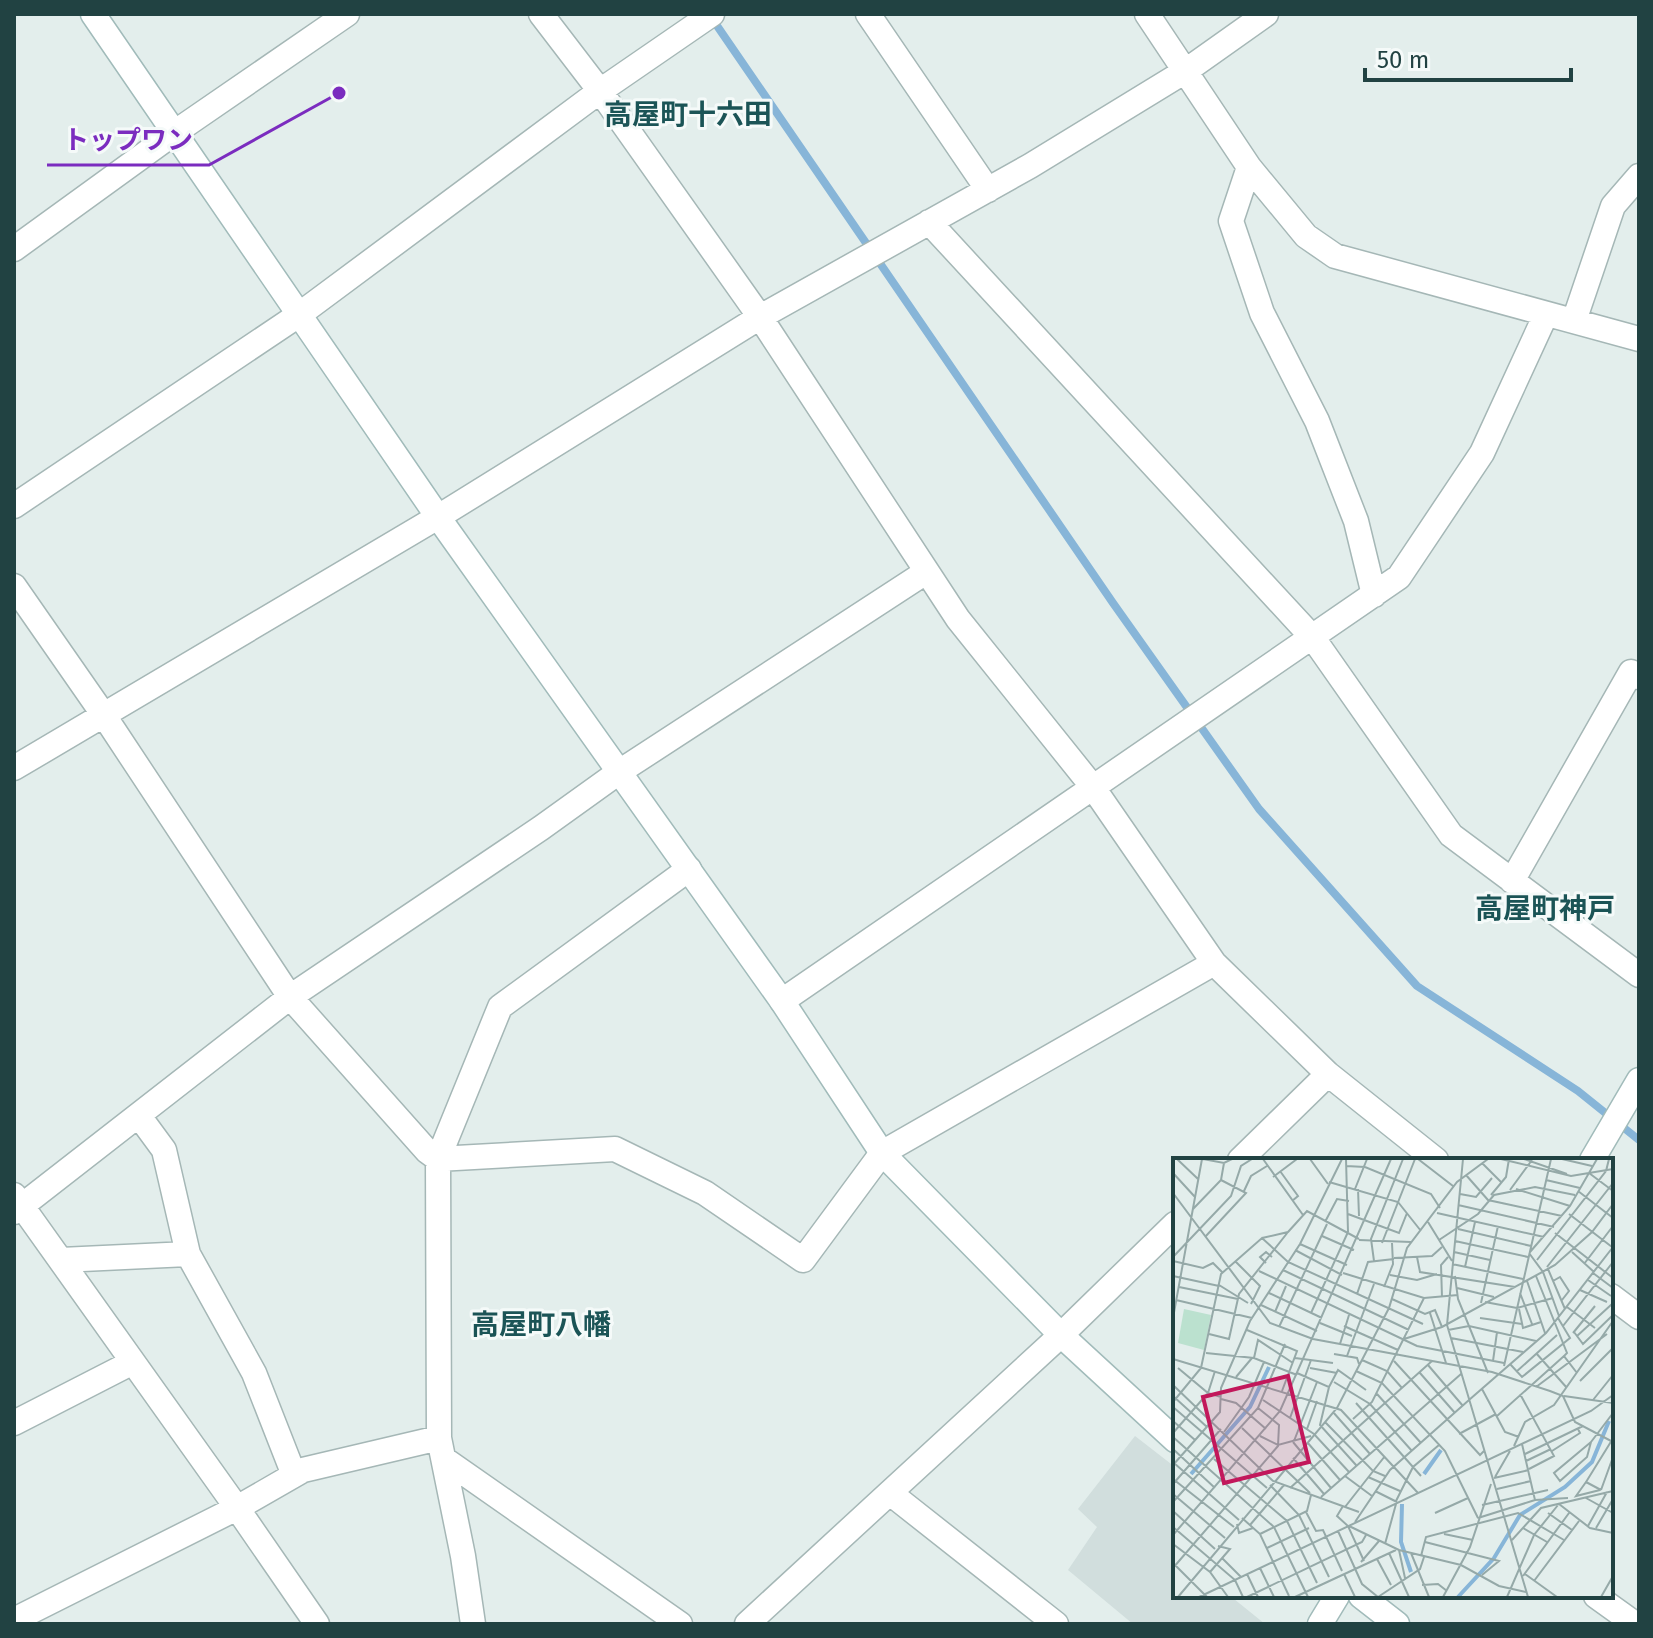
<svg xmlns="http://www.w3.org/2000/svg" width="1653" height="1638" viewBox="0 0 1653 1638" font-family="'Fira Sans','Noto Sans JP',sans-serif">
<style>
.built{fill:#d1dedd}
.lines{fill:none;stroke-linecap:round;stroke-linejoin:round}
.stream{stroke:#87b5d8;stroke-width:8}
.street-casing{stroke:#a5b7b6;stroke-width:27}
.secondary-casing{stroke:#a1bbba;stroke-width:27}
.street{stroke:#fff;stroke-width:24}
.secondary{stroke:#fff;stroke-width:24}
.labels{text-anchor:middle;stroke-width:6;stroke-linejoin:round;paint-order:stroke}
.quarter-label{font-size:28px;font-weight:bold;fill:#1b5456;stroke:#f5faf9}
.inset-river{fill:none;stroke:#87b5d8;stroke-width:4}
.inset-road{fill:none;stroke:#95a9a8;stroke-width:2}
.view{fill:#c2185b;fill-opacity:0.15;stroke:#c2185b;stroke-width:4}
.inset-edge{fill:none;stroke:#214242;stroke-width:4}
.leader{fill:none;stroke:#7b2cbf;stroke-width:3}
.callout-dot{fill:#7b2cbf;stroke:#f5faf9;stroke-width:3}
.callout-label{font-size:26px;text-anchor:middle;font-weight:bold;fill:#7b2cbf;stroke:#f5faf9;stroke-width:6;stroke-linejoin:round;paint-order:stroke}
</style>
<rect width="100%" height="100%" fill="#e3eeec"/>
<path class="built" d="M 1135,1436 L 1175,1467 L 1175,1596 L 1235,1596 L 1234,1599 L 1265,1624 L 1133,1624 L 1068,1570 L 1097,1527 L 1078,1509 Z"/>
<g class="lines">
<path class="stream" d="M 711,17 L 1113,603 L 1259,809 L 1417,986 L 1578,1091 L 1639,1140"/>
<defs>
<path id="street" d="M 541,14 L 600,91 L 760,317 L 958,619 L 1092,786 L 1214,963 L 1328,1074 L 1436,1160
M 868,14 L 988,190
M 1147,14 L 1249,167 L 1306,236 L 1335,256 L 1639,339
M 1249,167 L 1231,221 L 1262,313 L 1317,421 L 1356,521 L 1374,595
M 929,222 L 1313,638 L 1451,835 L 1639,975
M 14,249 L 174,133 L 347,14
M 1574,321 L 1613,206 L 1639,176
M 14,506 L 300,314 L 600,91 L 712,14
M 14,586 L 103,714 L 290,997 L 427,1151 L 438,1159 L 615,1149 L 705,1193 L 803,1260 L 882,1153 L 1214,963
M 14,768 L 438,517 L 760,317 L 1030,166 L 1187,70 L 1266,14
M 1512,881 L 1631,672 L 1639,677
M 782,1001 L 1399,577 L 1482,453 L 1546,314
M 139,1116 L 164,1150 L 188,1254 L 254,1373 L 294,1475
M 1240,1160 L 1328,1074
M 14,1195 L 237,1508 L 317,1624
M 14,1212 L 290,997 L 541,828 L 619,772 L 926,572
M 61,1260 L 188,1254
M 1611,1296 L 1639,1317
M 14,1423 L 133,1362
M 444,1459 L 680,1624
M 890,1493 L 1056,1624
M 1596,1596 L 1635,1624
M 14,1620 L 237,1508 L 303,1470 L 439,1438
M 473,1624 L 463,1556 L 439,1438 L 438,1159 L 500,1007 L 689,869
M 747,1624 L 1061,1335 L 1175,1224"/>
<path id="secondary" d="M 93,14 L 438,517 L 782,1001 L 882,1153 L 1061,1335 L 1175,1440
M 1592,1160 L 1639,1080
M 1361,1596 L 1397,1624
M 1320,1624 L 1337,1596"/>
</defs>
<use href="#street" class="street-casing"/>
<use href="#secondary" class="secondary-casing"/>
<use href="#street" class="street"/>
<use href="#secondary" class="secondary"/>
</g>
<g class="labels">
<g class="quarter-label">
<text x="688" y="124">高屋町十六田</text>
<text x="1545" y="918">高屋町神戸</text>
<text x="541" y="1334">高屋町八幡</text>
</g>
</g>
<g transform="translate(1173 1158)">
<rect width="440" height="440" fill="#e3eeec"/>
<path d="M 11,151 L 38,157 L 31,192 L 5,185 Z" fill="#bbe1cf"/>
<path class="inset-river" d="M 18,316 L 77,249 L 96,209M 251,316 L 268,292M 229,346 L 228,384 L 238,414M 285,439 L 321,400 L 347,357 L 392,329 L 419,304 L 436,263"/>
<path class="inset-road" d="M 4,1 L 25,21M 30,1 L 51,5 L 59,1M 90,1 L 130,57M 137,1 L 155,26M 173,1 L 175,74M 245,1 L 280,28M 290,1 L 274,167 L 355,439M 328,1 L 398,18 L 440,11M 351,1 L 394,16M 389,1 L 419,8M 309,5 L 328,24M 173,8 L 192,9 L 258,36 L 267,50M 107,13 L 125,38 L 119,43M 0,15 L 22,39M 416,15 L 440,33M 293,17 L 315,42 L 389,58M 100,19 L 124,1M 373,22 L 407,30M 156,24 L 225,44 L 248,73M 182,31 L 194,1M 185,31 L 186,58M 343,31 L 397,48M 337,32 L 359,2M 71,33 L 78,18 L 94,8M 405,33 L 440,60M 0,35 L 97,165 L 140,181 L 319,214 L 377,233 L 390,238 L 402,264 L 440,284M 287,36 L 303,39 L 319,20M 318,37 L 333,19 L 336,1M 285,47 L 381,69M 20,51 L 48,22 L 51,5M 264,55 L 371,79M 175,56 L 226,75 L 234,55M 396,56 L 439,89M 152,64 L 164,41 L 176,43M 255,64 L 279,103M 285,71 L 358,88M 382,75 L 440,120M 149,78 L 181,92M 32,79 L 73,35 L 48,22M 89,80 L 115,74 L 134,53 L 186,81M 186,82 L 238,84M 266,82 L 305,56 L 321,37 L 362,29 L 402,37M 282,83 L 355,99M 209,85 L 242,1M 127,86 L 174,107M 122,92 L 169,117M 281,94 L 317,102M 357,94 L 397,48 L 424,1M 399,94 L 421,114M 356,95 L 370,114 L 386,158M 0,99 L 58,38 L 68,8 L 79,1M 244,99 L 247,114 L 342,129M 221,100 L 259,98 L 269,89M 364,102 L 433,13 L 436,1M 0,103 L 30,110 L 40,105 L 49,114M 62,103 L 87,128 L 78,146M 201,103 L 198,81 L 230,1M 93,105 L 87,99 L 93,94 L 99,99M 279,106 L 350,121M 411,106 L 440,68M 292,109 L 302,64M 374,109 L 440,25M 375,111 L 392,151M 110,112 L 236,172M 86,113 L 244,188 L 331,205M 170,115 L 251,140 L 285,137M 420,115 L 440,130M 217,117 L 244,122 L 264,116M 0,118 L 46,128M 282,118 L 285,141 L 315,215M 363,118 L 394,195 L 391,198 L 404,215M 415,122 L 438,138M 354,123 L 372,175M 380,123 L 387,119 L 396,133 L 389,142M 46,127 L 75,145M 6,129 L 65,141M 211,129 L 220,106 L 219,85M 284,130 L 321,139M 407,132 L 434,144M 96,135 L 149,160M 347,135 L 359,166M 184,136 L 195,104 L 221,101M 269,139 L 268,107 L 275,99M 219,141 L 252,156 L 262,152 L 269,169M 3,142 L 79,160M 312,144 L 344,150M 308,145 L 325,68M 88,147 L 144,173M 394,149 L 422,170M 344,150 L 380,140M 346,151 L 350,170 L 368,164M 102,154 L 113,128M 138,155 L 175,74M 257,155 L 273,205M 0,160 L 29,1M 307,160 L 349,166M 147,165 L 179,178M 171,168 L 225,192M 390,168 L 440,104M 106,169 L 154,66M 74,172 L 124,193 L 109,233M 275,172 L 296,168 L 363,183M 401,174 L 410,186 L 440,157M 400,175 L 422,148M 36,176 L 56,181 L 66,136 L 115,74M 404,178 L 439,146M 278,180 L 350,194M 231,181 L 269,169 L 382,107 L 419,74 L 440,46M 167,186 L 176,157M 33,195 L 81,200 L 124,217M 363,195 L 394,230M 161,196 L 184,200 L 186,206M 174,198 L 201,126M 81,200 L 85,182 L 120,205M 122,200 L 160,205M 0,201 L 168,252 L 245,335M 189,202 L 214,213 L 229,230M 221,203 L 307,297 L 311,293M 320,203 L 324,174M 337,206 L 349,219 L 397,180 L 385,160M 255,207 L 290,248M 331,208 L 378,1M 5,210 L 35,235 L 48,239M 137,210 L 164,215M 183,213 L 209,225 L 272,293 L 305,360M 343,214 L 384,177M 124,215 L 156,229 L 147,267 L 183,307M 247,215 L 282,255M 63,219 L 79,200M 407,223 L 440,190M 161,224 L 197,246 L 239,293M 0,227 L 100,323 L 186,354M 156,229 L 165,212 L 193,232M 363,229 L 434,176M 309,231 L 332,274 L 346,279M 204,236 L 248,285M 347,236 L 381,298 L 356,311M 0,238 L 34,269M 391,238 L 440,245M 48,241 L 63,245 L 93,271M 90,242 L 141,276 L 176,314M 296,242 L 373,175 L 440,89M 420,242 L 440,217M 0,244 L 28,210 L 48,116 L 89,80 L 115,104 L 250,166M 183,245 L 248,318M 0,249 L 94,330M 160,254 L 197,296M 324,258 L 391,198M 117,260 L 138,202M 180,261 L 199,244 L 251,140M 0,263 L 22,282M 152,264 L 200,313 L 212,318M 69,270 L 137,335M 134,271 L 144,243M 51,274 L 76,239 L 91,204M 0,275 L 35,235 L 42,213M 286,276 L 323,256M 87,278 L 105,287 L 138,278M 0,279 L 101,369 L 135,439M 121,283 L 144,224M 120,284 L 158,330M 134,284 L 167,322M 418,284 L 414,299 L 387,323 L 381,315 ZM 418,284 L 440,255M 341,288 L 352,264 L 381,247 L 440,163M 0,291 L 42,330M 379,293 L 407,275 L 405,271M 352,296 L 410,268M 120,300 L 151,336M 41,301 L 114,363 L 144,425M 353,303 L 378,291M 1,305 L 66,362M 0,307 L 47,254 L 48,230 L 77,163 L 127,86 L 169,1M 172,318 L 199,338M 195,319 L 227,333M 322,319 L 337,293M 321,320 L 356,312M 0,321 L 61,369M 413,324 L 403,338 L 427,332M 0,326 L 48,271M 97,327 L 126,357 L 156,419M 117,330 L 259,203M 324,331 L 358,323M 428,332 L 413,324 L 439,282M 428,332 L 440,299M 202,333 L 224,344M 0,336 L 52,380M 148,339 L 288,216M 413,340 L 440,355M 362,342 L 395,340M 223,343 L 240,309 L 266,287M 0,344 L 85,250 L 112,186M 386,346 L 417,370 L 440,375M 309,347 L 375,332M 170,348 L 164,358 L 175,368 L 191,403M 172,349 L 212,298M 0,353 L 42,391M 133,354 L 143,373 L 150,372 L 169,413M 262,355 L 295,340M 375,355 L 399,372M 69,360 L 87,376 L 116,438M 305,360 L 362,342 L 349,286M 182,364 L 217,312 L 296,242M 64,366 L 66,375 L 80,370M 77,367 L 111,327M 176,368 L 226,392 L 288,407 L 326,428 L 353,434M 415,368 L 434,334M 0,369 L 62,422 L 70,439M 350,370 L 374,384M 423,370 L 440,341M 165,373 L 189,426 L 205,439M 87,376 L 134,353 L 138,337M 271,376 L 300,382M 0,377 L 107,253 L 218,1M 339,382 L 368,350 L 440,333M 252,384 L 326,403 L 309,417M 0,386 L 37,414 L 55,439M 212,386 L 223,346M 94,390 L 136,370M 226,392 L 232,420M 216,395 L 236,439M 238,395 L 256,439M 248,398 L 253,379 L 345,355 L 391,382M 49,400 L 68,419M 204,401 L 218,427M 188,404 L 206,383M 1,406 L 34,439M 0,410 L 105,288 L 106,267 L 85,250M 87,410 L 101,439M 37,414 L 57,391 L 45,388M 74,416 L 85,439M 171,416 L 182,439M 352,416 L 384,439M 350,418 L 396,355M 361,423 L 406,363M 249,427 L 265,426 L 274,433M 5,439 L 164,250 L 216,150 L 234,90 L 284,24 L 315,1M 26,439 L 418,253 L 440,237M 74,439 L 189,384 L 193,377M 122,439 L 223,392M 205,439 L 247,411 L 251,399M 270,439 L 297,389 L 318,326M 334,439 L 361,377 L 385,347M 428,439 L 440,418"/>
<path class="view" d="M 115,218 L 136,304 L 51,325 L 30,239 Z"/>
<rect width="440" height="440" class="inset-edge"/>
</g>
<path class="leader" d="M339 93L209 165H47"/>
<circle class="callout-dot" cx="339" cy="93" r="8"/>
<g class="callout-label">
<text x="128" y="149">トップワン</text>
</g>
<rect width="1653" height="1638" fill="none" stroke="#214242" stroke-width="32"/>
<path d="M1365 68v12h206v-12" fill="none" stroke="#214242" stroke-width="4"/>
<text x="1377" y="68" font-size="24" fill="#214242" stroke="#f5faf9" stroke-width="6" paint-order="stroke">50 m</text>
</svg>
